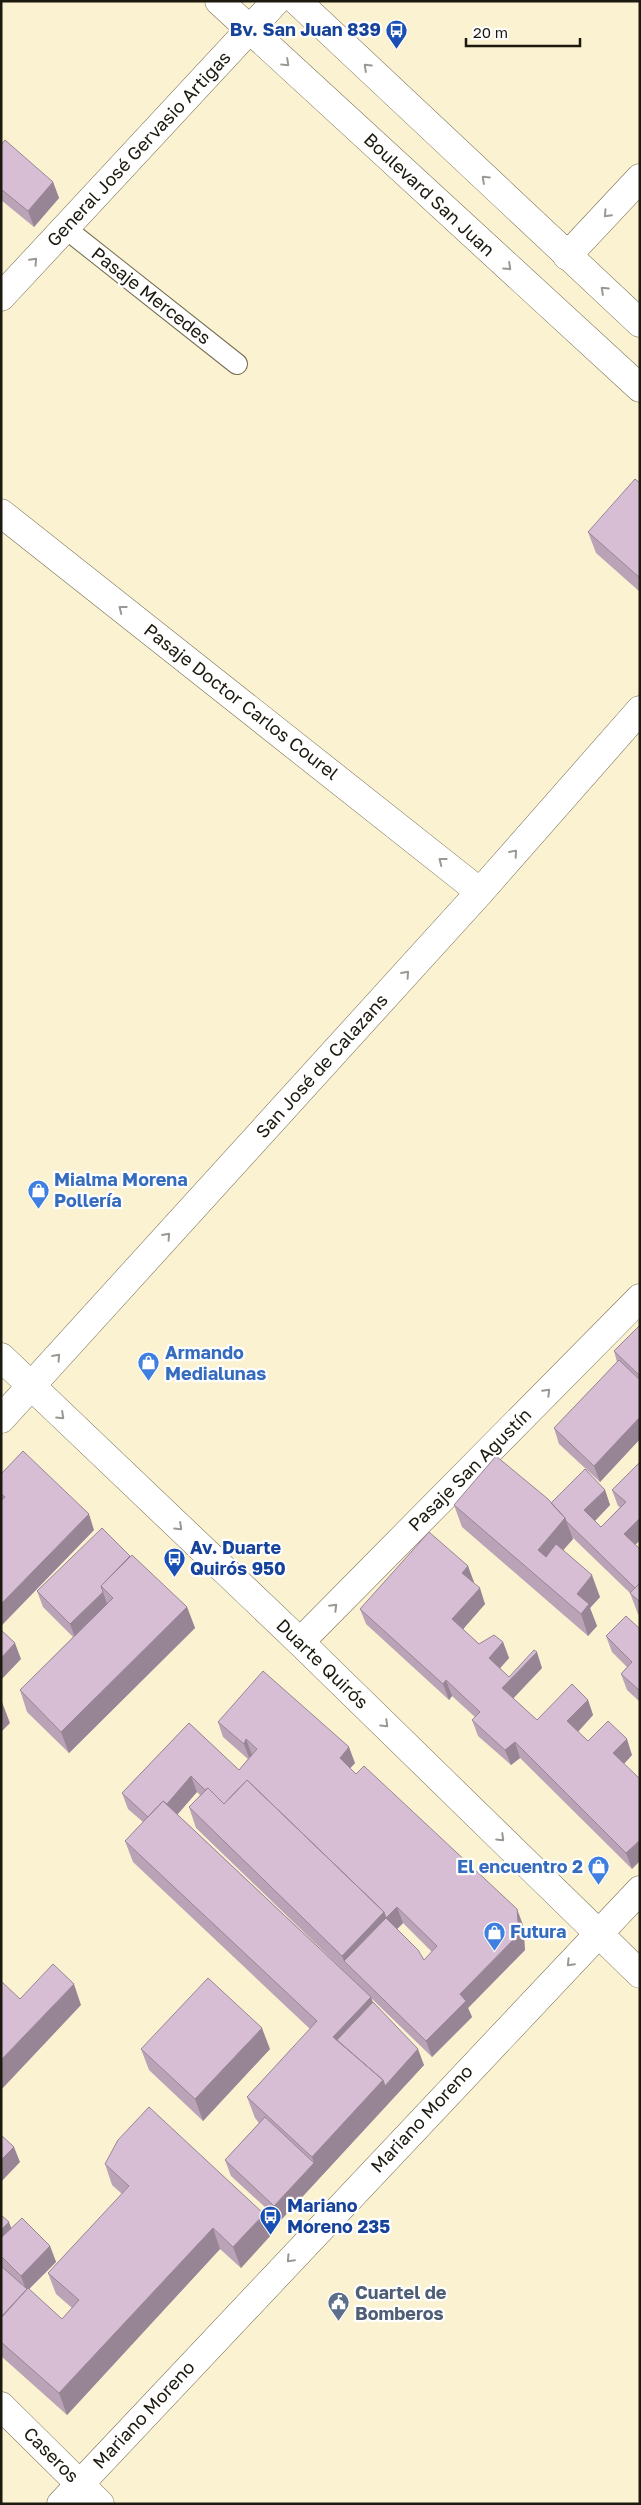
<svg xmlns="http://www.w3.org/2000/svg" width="641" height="2505" viewBox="0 0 641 2505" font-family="'Golos Text',sans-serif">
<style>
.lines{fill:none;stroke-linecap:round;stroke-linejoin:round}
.service-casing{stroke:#756d51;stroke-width:22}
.minor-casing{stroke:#756d51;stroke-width:29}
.tertiary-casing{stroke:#756d51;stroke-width:29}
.secondary-casing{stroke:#756d51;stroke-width:29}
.primary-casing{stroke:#756d51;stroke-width:29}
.service{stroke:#fff;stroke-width:20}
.minor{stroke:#fff;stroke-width:28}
.tertiary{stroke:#fff;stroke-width:28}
.secondary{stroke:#fff;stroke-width:28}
.primary{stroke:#fff;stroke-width:28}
.wall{fill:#baa3b7;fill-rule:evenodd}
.shaded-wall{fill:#978595}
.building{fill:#d8bed5;stroke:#978595;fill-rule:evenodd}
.oneway{stroke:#999893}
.labels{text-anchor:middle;stroke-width:4.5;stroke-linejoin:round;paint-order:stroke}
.transit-label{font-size:18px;font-weight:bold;fill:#164399;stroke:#fff;text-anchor:start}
.street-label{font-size:18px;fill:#1c190e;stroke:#fff}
.shop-label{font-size:18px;font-weight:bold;fill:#366cbe;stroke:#fff;text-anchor:start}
.service-label{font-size:18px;font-weight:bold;fill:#4e5e75;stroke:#fff;text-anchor:start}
</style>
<rect width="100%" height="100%" fill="#fbf2d2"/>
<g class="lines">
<defs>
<path id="service" d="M 65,228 L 237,364"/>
<path id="minor" d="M 567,256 L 640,178
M 1,297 L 276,1
M 1,513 L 480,892
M 300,1642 L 640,1298
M 1,2406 L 100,2504"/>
<path id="tertiary" d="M 1,1419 L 480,892 L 640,710
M 61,2504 L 640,1890"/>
<path id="secondary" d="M 1,1357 L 300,1642 L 640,1974"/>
<path id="primary" d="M 219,1 L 640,388
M 297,1 L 640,323"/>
</defs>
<use href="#service" class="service-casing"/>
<use href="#minor" class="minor-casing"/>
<use href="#tertiary" class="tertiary-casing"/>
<use href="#secondary" class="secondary-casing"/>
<use href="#primary" class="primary-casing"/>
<use href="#service" class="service"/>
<use href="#minor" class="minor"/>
<use href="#tertiary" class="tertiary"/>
<use href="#secondary" class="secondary"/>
<use href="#primary" class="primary"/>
</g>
<path class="wall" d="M 1,145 L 53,182 L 59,198 L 34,227 L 1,200 Z
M 640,483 L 640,592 L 596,553 L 588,532 Z
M 640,1325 L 640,1439 L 600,1482 L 559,1444 L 554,1428 L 617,1362 L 614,1351 Z
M 640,1462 L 640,1540 L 635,1545 L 640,1549 L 640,1616 L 638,1614 L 630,1593 L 572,1537 L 573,1539 L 563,1550 L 600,1597 L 590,1608 L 597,1626 L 588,1636 L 462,1527 L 454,1505 L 551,1503 L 605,1490 L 610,1505 L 595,1521 L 601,1527 L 620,1507 L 618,1506 L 612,1490 Z
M 1,1474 L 94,1530 L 1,1626 Z
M 130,1556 L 187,1607 L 195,1628 L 69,1753 L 27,1712 L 20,1690 L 73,1637 L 43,1607 L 37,1591 Z
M 468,1566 L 473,1583 L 485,1604 L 463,1629 L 479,1644 L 503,1642 L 509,1658 L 500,1668 L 509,1677 L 542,1668 L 513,1698 L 537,1720 L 588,1700 L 593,1715 L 578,1732 L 588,1741 L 632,1755 L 624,1764 L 632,1869 L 520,1758 L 511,1765 L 478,1736 L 472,1720 L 475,1717 L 452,1696 L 449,1700 L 366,1624 L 360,1609 Z
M 640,1629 L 640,1702 L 627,1690 L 621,1674 L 627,1667 L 612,1652 L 606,1636 Z
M 218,1722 L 355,1763 L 350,1768 L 523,1925 L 525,1950 L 468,2008 L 472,2017 L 432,2057 L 371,1998 L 373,2002 L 424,2065 L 280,2221 L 231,2176 L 225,2160 L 259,2123 L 255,2118 L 247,2097 L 310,2029 L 133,1862 L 125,1841 L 143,1822 L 128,1809 L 122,1793 L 189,1723 L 239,1770 L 248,1759 L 223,1737 ZM 197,1792 L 200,1795 L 189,1807 L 196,1828 L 346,1973 L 177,1814 ZM 403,1923 L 432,1952 L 424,1960 L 397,1929 Z
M 141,2049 L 270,2049 L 203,2121 L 149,2070 Z
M 105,2164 L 271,2235 L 241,2268 L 220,2249 L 67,2415 L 1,2356 L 1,2215 L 11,2229 L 50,2246 L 56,2262 L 29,2289 L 62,2319 L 72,2308 L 56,2294 L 48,2273 L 122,2194 L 112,2185 Z"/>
<path class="shaded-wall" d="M 53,182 L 59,198 L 34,227 L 28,211 Z
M 640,1417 L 640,1439 L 600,1482 L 594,1466 Z
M 605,1490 L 610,1505 L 590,1526 L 584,1510 Z
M 89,1514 L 94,1530 L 1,1626 L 1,1604 Z
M 565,1518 L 573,1539 L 545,1571 L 538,1550 Z
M 640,1518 L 640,1540 L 630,1550 L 624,1534 Z
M 468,1566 L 474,1582 L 468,1588 L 462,1573 Z
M 592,1575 L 600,1597 L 590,1608 L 597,1626 L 588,1636 L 581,1614 L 577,1594 Z
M 480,1588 L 485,1604 L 458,1635 L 452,1619 Z
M 103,1592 L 108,1607 L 76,1640 L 70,1624 Z
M 187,1607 L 195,1628 L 69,1753 L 61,1732 Z
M 503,1642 L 509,1658 L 495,1674 L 489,1658 Z
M 15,1643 L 21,1659 L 1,1680 L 1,1658 Z
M 537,1652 L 542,1668 L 508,1704 L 502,1688 Z
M 446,1680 L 452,1696 L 449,1700 L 443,1684 Z
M 588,1700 L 593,1715 L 573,1737 L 567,1721 Z
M 2,1702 L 10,1723 L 1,1732 L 1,1703 Z
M 246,1739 L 252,1755 L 250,1760 L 244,1744 Z
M 627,1739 L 632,1755 L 619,1769 L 613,1753 Z
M 515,1742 L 520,1758 L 511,1765 L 505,1750 Z
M 349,1747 L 355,1763 L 345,1774 L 340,1758 Z
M 191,1776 L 197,1792 L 171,1822 L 150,1819 Z
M 640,1840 L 640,1861 L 632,1869 L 626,1853 Z
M 397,1907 L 403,1923 L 392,1934 L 344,1961 L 342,1956 L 384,1912 Z
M 517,1909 L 523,1925 L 525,1950 L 468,2008 L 472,2017 L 432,2057 L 426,2041 L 460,1994 Z
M 74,1984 L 81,2005 L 1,2090 L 1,2060 Z
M 371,1997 L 378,2018 L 347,2052 L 333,2037 Z
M 262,2028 L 270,2049 L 203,2121 L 195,2099 Z
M 418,2049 L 424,2065 L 280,2221 L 274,2206 L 314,2163 L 312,2157 L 383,2080 Z
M 14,2147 L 20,2162 L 1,2182 L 1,2160 Z
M 264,2214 L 271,2235 L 241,2268 L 233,2247 Z
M 9,2222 L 15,2238 L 1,2252 L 1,2230 Z
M 213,2228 L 220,2249 L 67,2415 L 59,2393 Z
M 50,2246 L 56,2262 L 27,2291 L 1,2338 L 1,2317 L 26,2290 L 21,2276 Z"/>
<path class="building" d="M 5,140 L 53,182 L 28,211 L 1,189 L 1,145 Z
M 635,479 L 640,483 L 640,578 L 588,532 Z
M 640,1325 L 640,1376 L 614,1351 Z
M 619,1360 L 640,1380 L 640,1417 L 594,1466 L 554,1428 Z
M 23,1451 L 89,1514 L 1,1604 L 1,1501 L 5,1497 L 1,1494 L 1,1474 Z
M 496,1456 L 548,1499 L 565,1518 L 538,1550 L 546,1557 L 556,1544 L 592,1575 L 577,1594 L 589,1604 L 581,1614 L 454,1505 Z
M 640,1462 L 640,1518 L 624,1534 L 640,1549 L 640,1583 L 635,1588 L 566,1521 L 565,1518 L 551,1503 L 585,1469 L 605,1490 L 584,1510 L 601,1527 L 626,1502 L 612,1490 Z
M 102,1528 L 130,1556 L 101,1586 L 103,1592 L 70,1624 L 37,1591 Z
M 429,1532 L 468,1566 L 462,1573 L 480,1588 L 452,1619 L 479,1644 L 494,1635 L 503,1642 L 489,1658 L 509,1677 L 534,1650 L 537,1652 L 502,1688 L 537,1720 L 572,1684 L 588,1700 L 567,1721 L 588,1741 L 608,1721 L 627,1739 L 613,1753 L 640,1779 L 640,1840 L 626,1853 L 515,1742 L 505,1750 L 472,1720 L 480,1712 L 446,1680 L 443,1684 L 360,1609 Z
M 132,1555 L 187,1607 L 61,1732 L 20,1690 L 113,1598 L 101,1586 Z
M 640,1583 L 640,1602 L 630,1593 Z
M 626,1616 L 640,1629 L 640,1691 L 621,1674 L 632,1662 L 606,1636 Z
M 1,1630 L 15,1643 L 1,1658 Z
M 263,1671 L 349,1747 L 340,1758 L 356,1774 L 364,1766 L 517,1909 L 519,1934 L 460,1994 L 466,2001 L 426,2041 L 344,1961 L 386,1918 L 384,1912 L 247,1780 L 224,1804 L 208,1788 L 205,1790 L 191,1776 L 167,1804 L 163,1801 L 148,1817 L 122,1793 L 189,1723 L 239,1770 L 257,1749 L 246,1739 L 244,1744 L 218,1722 ZM 397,1907 L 437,1946 L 424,1960 L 418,1950 L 386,1918 Z
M 247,1780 L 384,1912 L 342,1956 L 189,1807 L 208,1788 L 224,1804 Z
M 163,1801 L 371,1997 L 333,2037 L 383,2080 L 312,2157 L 247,2097 L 317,2021 L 125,1841 Z
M 53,1964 L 74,1984 L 1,2060 L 1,1981 L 20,1999 Z
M 208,1978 L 262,2028 L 195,2099 L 141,2049 Z
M 373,2002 L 418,2049 L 385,2086 L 383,2080 L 337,2040 Z
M 149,2107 L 264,2214 L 233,2247 L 213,2228 L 59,2393 L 1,2342 L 1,2318 L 28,2288 L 62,2319 L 79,2300 L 48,2273 L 129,2186 L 105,2164 L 118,2140 Z
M 265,2117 L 314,2163 L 274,2206 L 225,2160 Z
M 1,2135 L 14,2147 L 1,2160 Z
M 1,2215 L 9,2222 L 1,2230 Z
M 22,2218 L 50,2246 L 21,2276 L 1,2256 L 1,2238 Z
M 1,2266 L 27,2289 L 1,2317 Z"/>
<defs><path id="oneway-chevron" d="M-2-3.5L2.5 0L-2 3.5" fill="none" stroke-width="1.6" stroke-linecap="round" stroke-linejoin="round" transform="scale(1.25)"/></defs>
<g class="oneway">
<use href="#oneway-chevron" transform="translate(286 63) rotate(43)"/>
<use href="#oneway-chevron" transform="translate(367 67) rotate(-137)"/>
<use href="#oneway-chevron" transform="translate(485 179) rotate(-137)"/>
<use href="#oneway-chevron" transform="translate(607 214) rotate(133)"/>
<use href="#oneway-chevron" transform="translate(34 261) rotate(-47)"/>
<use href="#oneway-chevron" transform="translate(508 267) rotate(43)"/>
<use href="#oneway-chevron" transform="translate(604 290) rotate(-137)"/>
<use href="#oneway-chevron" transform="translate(122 609) rotate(-142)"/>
<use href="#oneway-chevron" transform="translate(514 853) rotate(-49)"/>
<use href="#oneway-chevron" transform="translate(442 861) rotate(-142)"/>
<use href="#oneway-chevron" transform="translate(406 974) rotate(-48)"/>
<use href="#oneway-chevron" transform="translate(167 1236) rotate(-48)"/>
<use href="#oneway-chevron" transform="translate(57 1357) rotate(-48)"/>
<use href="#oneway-chevron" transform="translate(547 1392) rotate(-45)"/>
<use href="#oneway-chevron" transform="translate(61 1416) rotate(43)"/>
<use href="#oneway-chevron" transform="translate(179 1527) rotate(43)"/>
<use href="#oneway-chevron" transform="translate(334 1607) rotate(-45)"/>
<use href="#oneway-chevron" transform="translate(385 1724) rotate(44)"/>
<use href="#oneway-chevron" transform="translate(501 1838) rotate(44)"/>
<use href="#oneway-chevron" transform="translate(570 1963) rotate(134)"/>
<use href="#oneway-chevron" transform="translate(290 2259) rotate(133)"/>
</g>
<defs>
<symbol id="bus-pin" viewBox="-11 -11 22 30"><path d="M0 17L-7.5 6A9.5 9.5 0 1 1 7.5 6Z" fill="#1a4fb4" stroke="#fff"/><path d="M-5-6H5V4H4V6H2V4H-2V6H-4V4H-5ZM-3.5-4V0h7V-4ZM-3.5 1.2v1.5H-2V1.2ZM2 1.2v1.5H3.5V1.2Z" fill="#fff"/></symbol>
<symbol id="shop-pin" viewBox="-11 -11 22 30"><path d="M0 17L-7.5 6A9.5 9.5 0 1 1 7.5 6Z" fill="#3f7fe0" stroke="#fff"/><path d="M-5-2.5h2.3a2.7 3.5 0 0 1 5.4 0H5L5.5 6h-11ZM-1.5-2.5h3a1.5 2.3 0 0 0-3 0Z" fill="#fff"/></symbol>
<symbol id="civic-pin" viewBox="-11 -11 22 30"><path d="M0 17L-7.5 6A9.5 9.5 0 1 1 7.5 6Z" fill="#5c6f8a" stroke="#fff"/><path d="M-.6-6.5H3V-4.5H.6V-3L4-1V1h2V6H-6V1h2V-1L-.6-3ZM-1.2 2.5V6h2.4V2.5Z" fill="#fff"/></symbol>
</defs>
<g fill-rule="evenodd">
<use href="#bus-pin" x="384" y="18" width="25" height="34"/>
<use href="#shop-pin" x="26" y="1178" width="25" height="34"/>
<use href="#shop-pin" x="136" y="1350" width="25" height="34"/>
<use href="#bus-pin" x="162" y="1546" width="25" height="34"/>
<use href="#shop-pin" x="586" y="1854" width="25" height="34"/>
<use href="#shop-pin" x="482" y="1920" width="25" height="34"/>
<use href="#bus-pin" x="258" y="2204" width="25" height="34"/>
<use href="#civic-pin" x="326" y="2290" width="25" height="34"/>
</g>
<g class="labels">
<g class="transit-label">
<text x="381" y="36" text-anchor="end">Bv. San Juan 839</text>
<text x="190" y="1554">Av. Duarte<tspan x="190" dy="21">Quirós 950</tspan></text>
<text x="287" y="2212">Mariano<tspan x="287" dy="21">Moreno 235</tspan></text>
</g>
<g class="street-label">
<text transform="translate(139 149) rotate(-47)" y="6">General José Gervasio Artigas</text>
<text transform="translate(429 195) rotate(43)" y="6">Boulevard San Juan</text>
<text transform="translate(151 296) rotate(38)" y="6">Pasaje Mercedes</text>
<text transform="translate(241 702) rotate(38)" y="6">Pasaje Doctor Carlos Courel</text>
<text transform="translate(322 1066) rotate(-48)" y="6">San José de Calazans</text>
<text transform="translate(470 1470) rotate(-45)" y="6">Pasaje San Agustín</text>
<text transform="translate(322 1664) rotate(44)" y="6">Duarte Quirós</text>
<text transform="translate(422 2119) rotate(-47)" y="6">Mariano Moreno</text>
<text transform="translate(144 2415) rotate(-47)" y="6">Mariano Moreno</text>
<text transform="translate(51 2455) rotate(45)" y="6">Caseros</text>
</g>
<g class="shop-label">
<text x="54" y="1186">Mialma Morena<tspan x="54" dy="21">Pollería</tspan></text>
<text x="165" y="1359">Armando<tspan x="165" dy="21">Medialunas</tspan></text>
<text x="583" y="1873" text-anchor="end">El encuentro 2</text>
<text x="510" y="1938">Futura</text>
</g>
<g class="service-label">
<text x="355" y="2299">Cuartel de<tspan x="355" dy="21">Bomberos</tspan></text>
</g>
</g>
<rect width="641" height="2505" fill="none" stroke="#1c190e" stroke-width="5"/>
<path d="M466 38v8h114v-8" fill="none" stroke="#1c190e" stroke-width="2.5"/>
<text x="473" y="38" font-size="15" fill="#1c190e" stroke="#ffffff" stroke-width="4" paint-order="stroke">20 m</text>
</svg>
